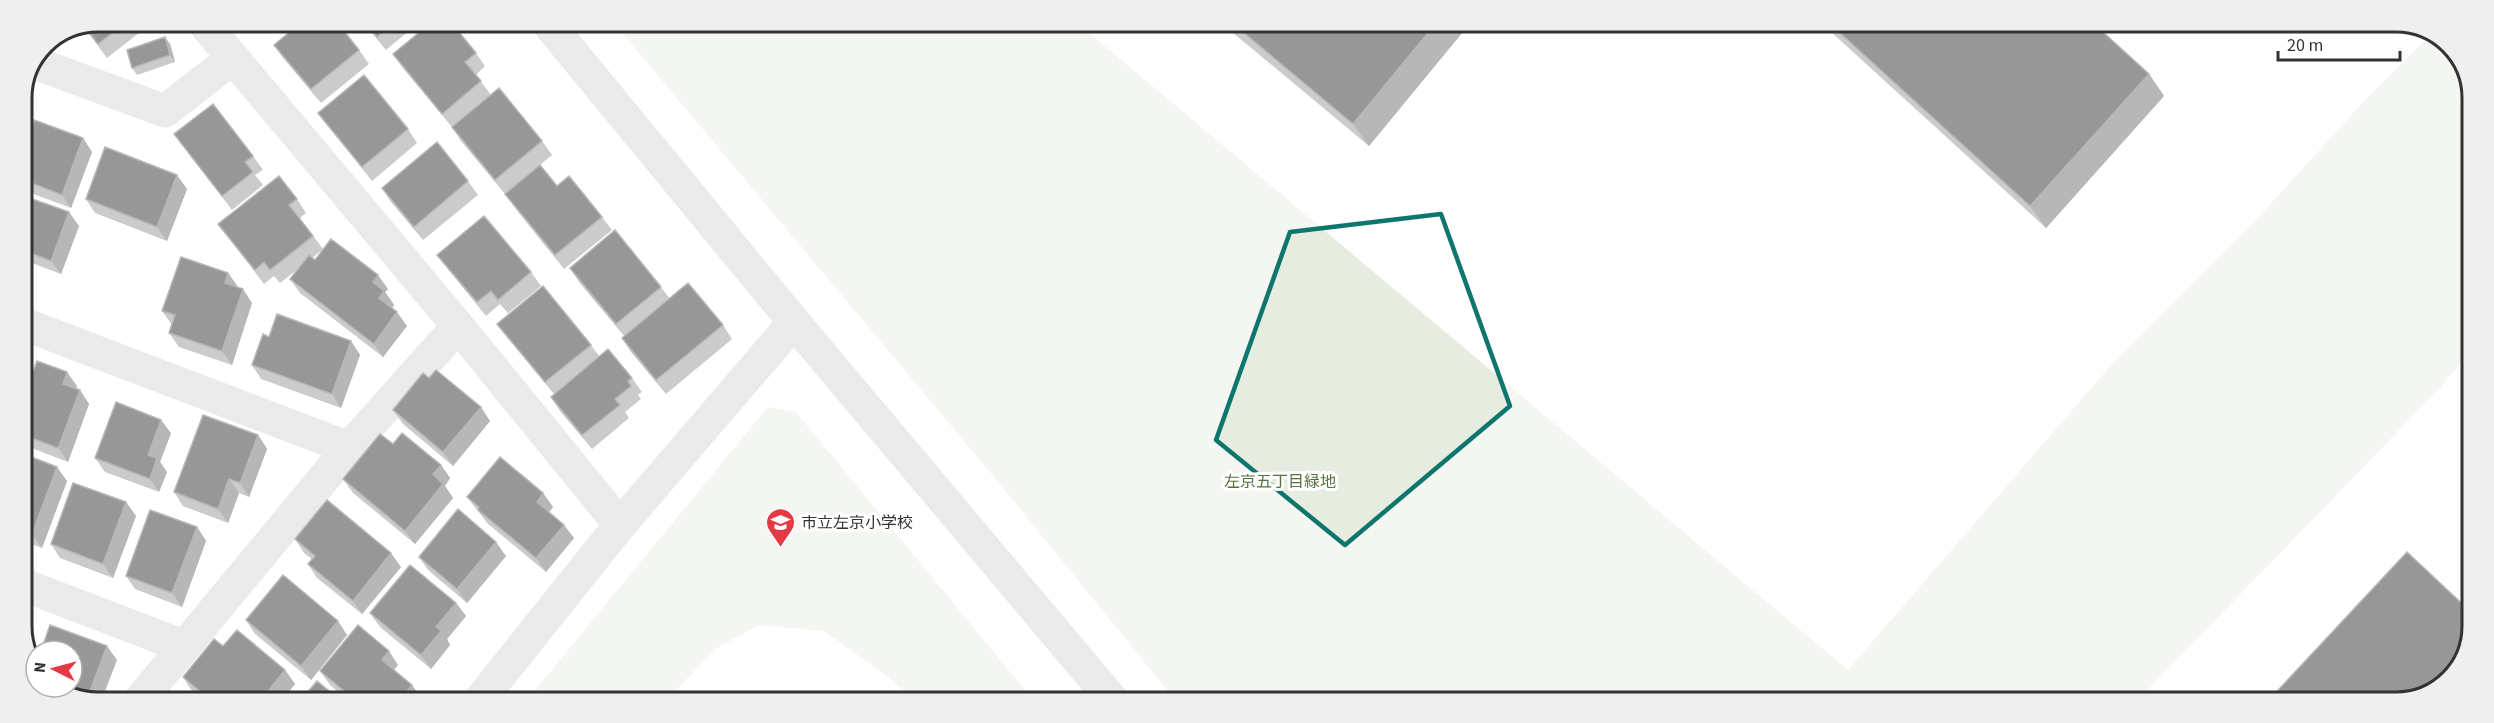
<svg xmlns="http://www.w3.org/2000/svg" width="2494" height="723" viewBox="0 0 2494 723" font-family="'Source Sans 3','Noto Sans JP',sans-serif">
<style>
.green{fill:#e6ecdf}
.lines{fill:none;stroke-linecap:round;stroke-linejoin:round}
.minor{stroke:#d0d0d0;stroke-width:33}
.wall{fill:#8c8c8c}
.shaded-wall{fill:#5f5f5f}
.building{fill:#1a1a1a;stroke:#5f5f5f;stroke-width:1.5}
.marked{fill:none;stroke:#0f766e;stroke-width:4.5;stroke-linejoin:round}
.labels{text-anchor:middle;stroke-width:6;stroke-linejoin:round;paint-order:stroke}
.park-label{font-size:16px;fill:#56703f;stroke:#fff}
.poi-label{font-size:16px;fill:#333;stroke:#fff;text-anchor:start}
.rim{fill:none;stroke:#333;stroke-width:3}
</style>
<rect width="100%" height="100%" fill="#fff"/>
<path class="green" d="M 613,22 L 1076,22 L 1848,670 L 2112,364 L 2254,222 L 2366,99 L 2432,33 L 2454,47 L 2473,92 L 2472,349 L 2440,388 L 2136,702 L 1176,701 L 994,477 Z
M 768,407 L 796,412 L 1034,701 L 914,700 L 887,676 L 824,631 L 759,625 L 717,648 L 666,700 L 527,700 Z"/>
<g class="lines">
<path class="minor" d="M 202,21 L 458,326 L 620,525
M 546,21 L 794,322 L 1113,701
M 35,63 L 165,111 L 233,58
M 21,323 L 349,448
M 21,584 L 183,646
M 140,700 L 349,448 L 458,326
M 480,700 L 620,525 L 794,322"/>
</g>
<path class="wall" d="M 98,21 L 146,21 L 149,25 L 107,58 L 84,27 Z
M 362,21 L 421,21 L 386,50 Z
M 1220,22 L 1471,22 L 1369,146 Z
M 1824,23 L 2093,23 L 2149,74 L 2164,96 L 2046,228 L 1830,31 Z
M 170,44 L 175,62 L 137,75 L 132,68 Z
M 274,45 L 359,50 L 369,64 L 321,103 L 284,59 Z
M 476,53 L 485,66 L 476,75 L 491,95 L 542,141 L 552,155 L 505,194 L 461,141 L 452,127 L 403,68 L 393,54 Z
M 318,113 L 408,129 L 417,143 L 372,181 L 328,126 Z
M 174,134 L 253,156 L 263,170 L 255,175 L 263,185 L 232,210 Z
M 83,138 L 92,152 L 71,208 L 23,190 L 21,187 L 21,156 Z
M 468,181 L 478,195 L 423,240 L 391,202 L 382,188 Z
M 557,186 L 602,217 L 612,230 L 564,269 L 515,208 L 505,194 Z
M 187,189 L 167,241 L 95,213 L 86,199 Z
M 21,195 L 79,226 L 61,274 L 21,259 Z
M 297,199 L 306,213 L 300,218 L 323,249 L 312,258 L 315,260 L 388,289 L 385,292 L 394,305 L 392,308 L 407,326 L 383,357 L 300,293 L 290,279 L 298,269 L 280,283 L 274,276 L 264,284 L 218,224 Z
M 437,255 L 531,272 L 541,286 L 508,313 L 500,304 L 486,316 L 447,268 Z
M 570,268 L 661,287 L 670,299 L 723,325 L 732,339 L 666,394 L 631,352 L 622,338 L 624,336 L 579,282 Z
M 228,273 L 238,287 L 252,303 L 232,365 L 179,347 L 169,333 L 172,325 L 162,311 Z
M 497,324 L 591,345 L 599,356 L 632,378 L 642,392 L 638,395 L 641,399 L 625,412 L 629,418 L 592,449 L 560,411 L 551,397 L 554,394 L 507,337 Z
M 269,337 L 351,341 L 360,355 L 341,408 L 261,379 L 252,365 Z
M 429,378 L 490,421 L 453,466 L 403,424 L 393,410 Z
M 77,386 L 76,388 L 89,404 L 68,462 L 21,444 L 21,404 Z
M 171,433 L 160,462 L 167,472 L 159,492 L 105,472 L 95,458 Z
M 258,435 L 267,449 L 249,497 L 239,493 L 228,523 L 183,506 L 174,492 Z
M 393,444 L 441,465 L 450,478 L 445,486 L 453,498 L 415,544 L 353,493 L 343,479 Z
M 21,453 L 67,481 L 42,548 L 21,540 Z
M 543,493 L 553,507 L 549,512 L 574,538 L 546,572 L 488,524 L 467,497 Z
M 126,502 L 136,516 L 113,578 L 60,558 L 51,544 Z
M 197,527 L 206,541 L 182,607 L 135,589 L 126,576 Z
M 295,539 L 401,567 L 362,614 L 317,578 L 308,564 L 312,559 L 304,553 Z
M 506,556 L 467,603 L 428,570 L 419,557 Z
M 456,603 L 466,616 L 447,639 L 450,645 L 431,669 L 380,627 L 370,613 Z
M 246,620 L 347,635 L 311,680 L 255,634 Z
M 223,646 L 285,670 L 295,684 L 282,700 L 203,700 L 192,691 L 183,677 Z
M 398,665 L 394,670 L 422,699 L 421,700 L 348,700 L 330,685 L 320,671 Z"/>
<path class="shaded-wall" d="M 1437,22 L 1471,22 L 1369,146 L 1353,124 Z
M 165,37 L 170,44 L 175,62 L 170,55 Z
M 2149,74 L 2164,96 L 2046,228 L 2030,206 Z
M 24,89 L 26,91 L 21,103 L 21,97 Z
M 83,138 L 92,152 L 71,208 L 62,195 Z
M 177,175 L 187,189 L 167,241 L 157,227 Z
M 69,212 L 79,226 L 61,274 L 51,261 Z
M 228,273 L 238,287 L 225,283 Z
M 378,275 L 388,289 L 385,292 L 394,305 L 389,312 L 379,298 L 373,282 Z
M 243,289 L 252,303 L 232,365 L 222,351 Z
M 397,312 L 407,326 L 383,357 L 374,344 Z
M 351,341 L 360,355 L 341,408 L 332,394 Z
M 67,372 L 77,386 L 73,397 L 63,384 Z
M 80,390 L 89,404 L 68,462 L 58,448 Z
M 481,407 L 490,421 L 453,466 L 443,452 Z
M 161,420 L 171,433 L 160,462 L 167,472 L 159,492 L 150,479 L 148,455 Z
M 258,435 L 267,449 L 249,497 L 240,483 Z
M 441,465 L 450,478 L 445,486 L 453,498 L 415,544 L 405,531 L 433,474 Z
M 57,467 L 67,481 L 42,548 L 32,534 Z
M 229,479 L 239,493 L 228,523 L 218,509 Z
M 543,493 L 553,507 L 547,515 L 537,502 Z
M 126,502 L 136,516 L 113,578 L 103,564 Z
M 564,525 L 574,538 L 546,572 L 536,558 Z
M 197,527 L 206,541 L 182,607 L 172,593 Z
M 496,542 L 506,556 L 467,603 L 457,589 Z
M 391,553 L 401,567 L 362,614 L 353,601 Z
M 456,603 L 466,616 L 447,639 L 450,645 L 431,669 L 421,655 L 436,627 Z
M 338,621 L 347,635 L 311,680 L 301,666 Z
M 21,625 L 30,638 L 27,645 L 21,631 Z
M 107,646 L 117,660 L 102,699 L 87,699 Z
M 389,651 L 398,665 L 391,673 L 382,660 Z
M 285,670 L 295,684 L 282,700 L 261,700 Z
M 412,685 L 422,699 L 421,700 L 400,700 Z"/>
<path class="building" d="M 98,21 L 128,21 L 98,44 L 84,26 Z
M 303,21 L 336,21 L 359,50 L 311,89 L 274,45 Z
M 364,21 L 395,21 L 377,37 Z
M 433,21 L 450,21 L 476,53 L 465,62 L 481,81 L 442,114 L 393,54 Z
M 1231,22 L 1437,22 L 1353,124 Z
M 1829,23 L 2093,23 L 2149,74 L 2030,206 Z
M 165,37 L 170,55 L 132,68 L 127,50 Z
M 364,75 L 408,129 L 362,167 L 318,113 Z
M 499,88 L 542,141 L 495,180 L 452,127 Z
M 213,104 L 253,156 L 245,162 L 253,172 L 222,196 L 174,134 Z
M 34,120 L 83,138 L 62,195 L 21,179 L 21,156 Z
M 437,142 L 468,181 L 414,227 L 382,188 Z
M 105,147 L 177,175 L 157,227 L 86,199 Z
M 540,165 L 557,186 L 569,176 L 602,217 L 555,255 L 505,194 Z
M 279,176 L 297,199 L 289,205 L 313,236 L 270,270 L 264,262 L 255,270 L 218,224 Z
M 21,195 L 69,212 L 51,261 L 21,249 Z
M 484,216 L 531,272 L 498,300 L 491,291 L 477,302 L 437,255 Z
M 615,230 L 661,287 L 616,324 L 570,268 Z
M 331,239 L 378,275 L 373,282 L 384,291 L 379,298 L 397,312 L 374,344 L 290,279 L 309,255 L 315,260 Z
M 181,257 L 228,273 L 225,283 L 243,289 L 222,351 L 169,333 L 175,315 L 162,311 Z
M 688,283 L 723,325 L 656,380 L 622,338 Z
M 543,286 L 591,345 L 545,382 L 497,324 Z
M 277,314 L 351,341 L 332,394 L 252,365 L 263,334 L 269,337 Z
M 608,349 L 632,378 L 628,381 L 631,386 L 615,399 L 620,405 L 582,435 L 551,397 Z
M 37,361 L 67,372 L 63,384 L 80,390 L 58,448 L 21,434 L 21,404 Z
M 436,370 L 481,407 L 443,452 L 393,410 L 423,373 L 429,378 Z
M 116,402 L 161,420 L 148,455 L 157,458 L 150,479 L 95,458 Z
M 203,415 L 258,435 L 240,483 L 229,479 L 218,509 L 174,492 Z
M 402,433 L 441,465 L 433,474 L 443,484 L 405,531 L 343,479 L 380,434 L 393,444 Z
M 21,453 L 57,467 L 32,534 L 21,530 Z
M 500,457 L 543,493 L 537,502 L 564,525 L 536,558 L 478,510 L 479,507 L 467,497 Z
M 73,483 L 126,502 L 103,564 L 51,544 Z
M 327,500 L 391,553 L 353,601 L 308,564 L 315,556 L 295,539 Z
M 458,509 L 496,542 L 457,589 L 419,557 Z
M 150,510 L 197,527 L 172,593 L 126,576 Z
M 2407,552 L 2471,612 L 2470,645 L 2443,686 L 2397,702 L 2267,702 Z
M 410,565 L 456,603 L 436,627 L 441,631 L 421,655 L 370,613 Z
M 283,575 L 338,621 L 301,666 L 246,620 Z
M 50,625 L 107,646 L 87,699 L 79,698 L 78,699 L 58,687 L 72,687 L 72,651 L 41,651 Z
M 358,625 L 389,651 L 382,660 L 412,685 L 400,700 L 355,700 L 320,671 Z
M 237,630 L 285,670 L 261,700 L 210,700 L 183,677 L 214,639 L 223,646 Z
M 317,681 L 340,700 L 301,700 Z
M 181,695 L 187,700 L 177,700 Z"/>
<path d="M0 0H2494V723H0ZM 1441,214 L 1510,406 L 1345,545 L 1216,440 L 1290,232 Z" fill="#fff" fill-opacity=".55" fill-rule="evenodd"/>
<path class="marked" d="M 1441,214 L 1510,406 L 1345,545 L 1216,440 L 1290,232 Z"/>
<defs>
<symbol id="school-pin" viewBox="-11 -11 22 30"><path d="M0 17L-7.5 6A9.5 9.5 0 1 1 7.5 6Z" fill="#e63946" stroke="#fff"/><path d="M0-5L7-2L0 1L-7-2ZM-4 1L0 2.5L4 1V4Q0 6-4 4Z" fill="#fff"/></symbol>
</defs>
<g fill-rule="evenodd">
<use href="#school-pin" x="764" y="506" width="33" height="45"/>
</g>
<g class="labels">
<g class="park-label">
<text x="1280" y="487">左京五丁目緑地</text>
</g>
<g class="poi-label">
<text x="801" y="528">市立左京小学校</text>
</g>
</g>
<path d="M0 0H2494V723H0ZM98 32H2396A66 66 0 0 1 2462 98V626A66 66 0 0 1 2396 692H98A66 66 0 0 1 32 626V98A66 66 0 0 1 98 32Z" fill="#efefef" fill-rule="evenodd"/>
<path class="rim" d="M98 32H2396A66 66 0 0 1 2462 98V626A66 66 0 0 1 2396 692H98A66 66 0 0 1 32 626V98A66 66 0 0 1 98 32Z"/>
<g transform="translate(54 669) rotate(276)"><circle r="28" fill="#ffffff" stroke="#adadad" stroke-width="1.5"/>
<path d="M0-4.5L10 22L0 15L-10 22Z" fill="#e63946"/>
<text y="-9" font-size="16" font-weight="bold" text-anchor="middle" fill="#333333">N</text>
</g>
<path d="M2278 51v9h122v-9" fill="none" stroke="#333333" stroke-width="3"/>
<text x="2287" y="51" font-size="18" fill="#333333" stroke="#ffffff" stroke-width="4.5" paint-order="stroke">20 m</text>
</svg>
